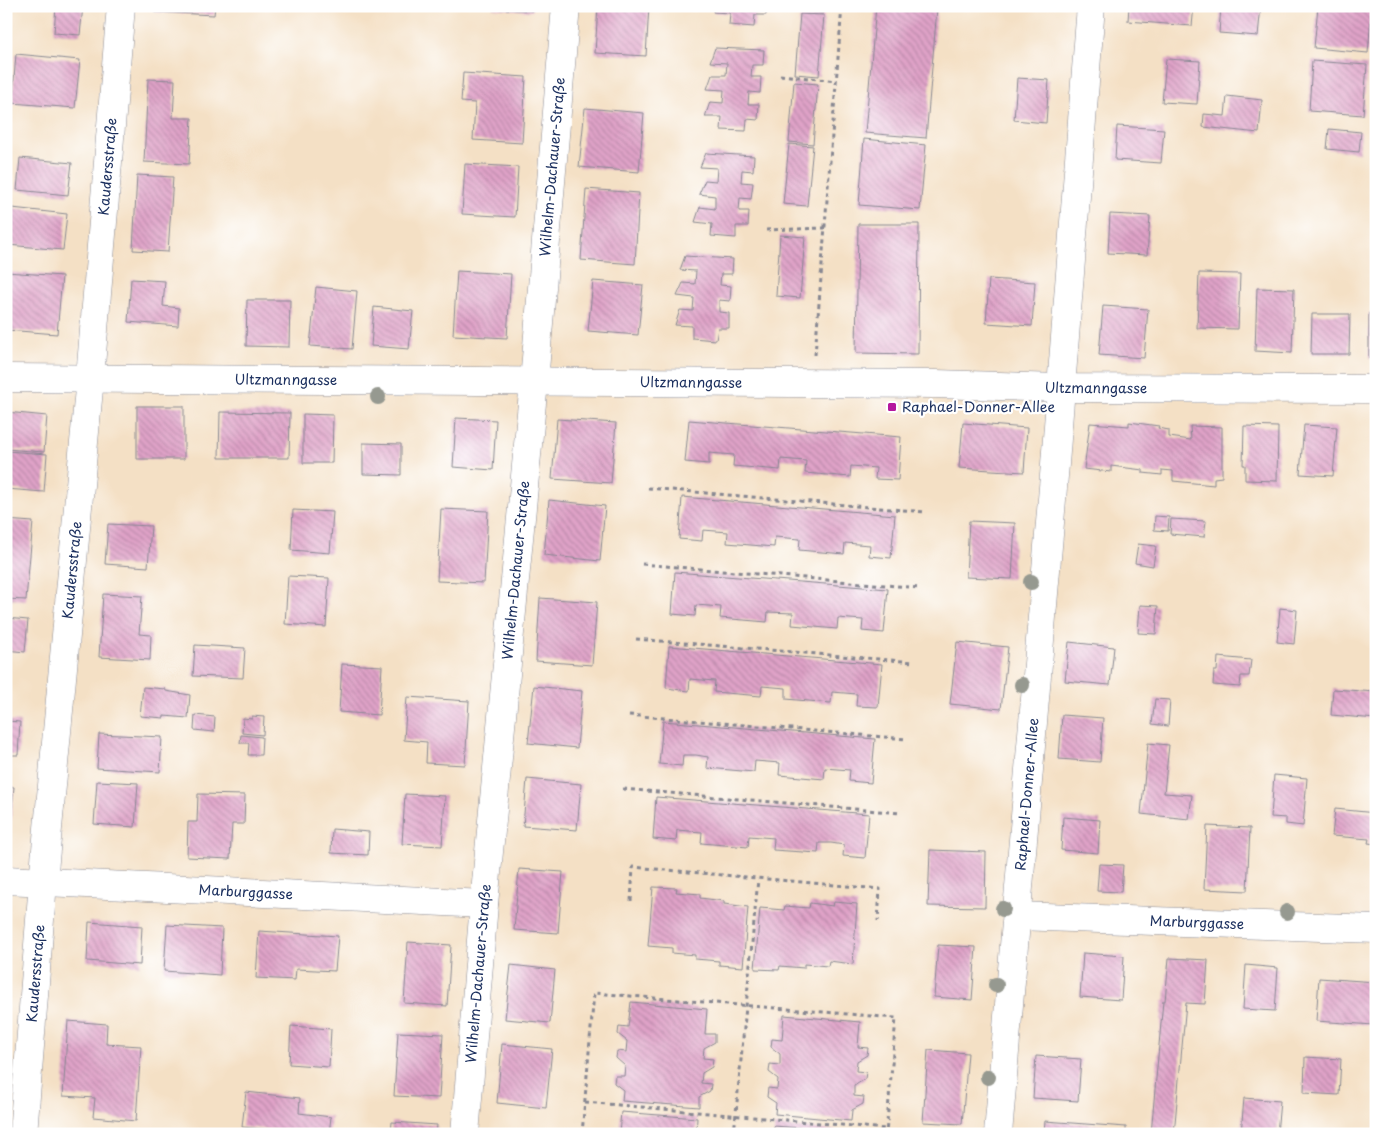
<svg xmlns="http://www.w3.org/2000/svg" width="1382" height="1140" viewBox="0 0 1382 1140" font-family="'Playpen Sans',sans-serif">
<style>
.building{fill:url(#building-back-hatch)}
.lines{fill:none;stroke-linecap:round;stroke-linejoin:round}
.minor-casing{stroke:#888892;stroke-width:29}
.path{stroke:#888892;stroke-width:3;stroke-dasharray:4 4;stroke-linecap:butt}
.minor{stroke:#fff;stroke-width:28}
.tree{fill:#969990}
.poi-dot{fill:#b5179e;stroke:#fff;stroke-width:2}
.labels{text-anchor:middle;stroke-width:4.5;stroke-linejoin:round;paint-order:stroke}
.street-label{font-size:14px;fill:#1b2f5e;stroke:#fff}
.poi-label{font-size:14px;fill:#1b2f5e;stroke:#fff;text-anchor:start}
</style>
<defs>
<pattern id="building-back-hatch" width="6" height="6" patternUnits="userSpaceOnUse" patternTransform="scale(1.25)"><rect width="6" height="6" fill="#e0a3c8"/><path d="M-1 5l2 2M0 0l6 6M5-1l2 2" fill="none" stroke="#b585a6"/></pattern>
</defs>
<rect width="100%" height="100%" fill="#fff"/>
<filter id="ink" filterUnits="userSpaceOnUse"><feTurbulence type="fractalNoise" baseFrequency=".02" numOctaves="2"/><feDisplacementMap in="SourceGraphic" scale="10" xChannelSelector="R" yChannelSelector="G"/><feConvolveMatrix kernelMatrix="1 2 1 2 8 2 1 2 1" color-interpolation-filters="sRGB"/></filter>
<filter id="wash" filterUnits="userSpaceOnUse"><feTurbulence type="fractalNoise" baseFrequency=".0096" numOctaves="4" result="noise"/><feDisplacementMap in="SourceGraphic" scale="20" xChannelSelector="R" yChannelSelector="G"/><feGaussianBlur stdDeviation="1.12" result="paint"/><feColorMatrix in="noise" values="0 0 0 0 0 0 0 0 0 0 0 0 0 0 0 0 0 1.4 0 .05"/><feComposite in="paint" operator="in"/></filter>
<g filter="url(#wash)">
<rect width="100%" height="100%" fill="#f4e0c5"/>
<g id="blocks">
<path class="building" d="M 56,6 L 83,6 L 80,35 L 54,33 Z
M 154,6 L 215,6 L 214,15 L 154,12 Z
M 493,6 L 533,6 L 532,11 L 493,8 Z
M 598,6 L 649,6 L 646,56 L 595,53 Z
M 715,6 L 767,6 L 766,15 L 755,15 L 754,27 L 729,25 L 730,13 L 713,12 Z
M 801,6 L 825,6 L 824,13 L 800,11 Z
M 876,6 L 915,6 L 937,8 L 926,138 L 865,133 Z
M 1129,6 L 1194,6 L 1192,26 L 1128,21 Z
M 1221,6 L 1261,6 L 1258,36 L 1219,33 Z
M 1318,6 L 1372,6 L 1368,53 L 1314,48 Z
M 800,14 L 824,15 L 819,76 L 795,74 Z
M 715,48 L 764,50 L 763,65 L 752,65 L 751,77 L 761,77 L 760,93 L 749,92 L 748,104 L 759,104 L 758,120 L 747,119 L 746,131 L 721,130 L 722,117 L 705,117 L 710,102 L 723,103 L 724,90 L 707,89 L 712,75 L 726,75 L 727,63 L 710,62 Z
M 16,54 L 80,60 L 75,108 L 12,103 Z
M 1166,59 L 1200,61 L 1197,104 L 1162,102 Z
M 1312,61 L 1367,65 L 1363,115 L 1309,111 Z
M 463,73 L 526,77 L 522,143 L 473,140 L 475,103 L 461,102 Z
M 1017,78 L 1049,80 L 1046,123 L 1014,120 Z
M 148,79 L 175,80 L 173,118 L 192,118 L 189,164 L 144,162 Z
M 794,82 L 818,84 L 813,144 L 789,142 Z
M 1227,96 L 1262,100 L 1259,133 L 1203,127 L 1204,114 L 1225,116 Z
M 585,108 L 644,113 L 639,172 L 579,167 Z
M 1117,126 L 1164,129 L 1161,163 L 1115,160 Z
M 1329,129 L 1361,132 L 1359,152 L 1327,149 Z
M 864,139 L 926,145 L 920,210 L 859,205 Z
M 789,144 L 813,146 L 807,206 L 783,204 Z
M 706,153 L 754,156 L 753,171 L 742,170 L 741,182 L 753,183 L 751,199 L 740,198 L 739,211 L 749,211 L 748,226 L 736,226 L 736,238 L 711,236 L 712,224 L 695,222 L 700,207 L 715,209 L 715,196 L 699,194 L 705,180 L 716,181 L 717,168 L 700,167 Z
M 20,158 L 72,163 L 68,195 L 17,190 Z
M 465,164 L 518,167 L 515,217 L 462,214 Z
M 137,175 L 173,177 L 168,252 L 133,250 Z
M 586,189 L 639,193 L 635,264 L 581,260 Z
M 12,208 L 67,214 L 63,250 L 8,245 Z
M 1110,214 L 1150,216 L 1147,255 L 1108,253 Z
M 858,224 L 919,224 L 918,354 L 856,353 Z
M 780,235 L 805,237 L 800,298 L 776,296 Z
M 685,256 L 733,259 L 732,274 L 721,274 L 720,285 L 731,286 L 730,301 L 719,300 L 719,312 L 729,313 L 729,328 L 718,328 L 716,340 L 692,338 L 692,326 L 675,325 L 680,310 L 693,311 L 694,298 L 677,296 L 683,283 L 695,284 L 696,271 L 680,270 Z
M 457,271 L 511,274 L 507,338 L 453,335 Z
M 6,272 L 62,276 L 57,334 L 6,330 Z
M 1199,273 L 1240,274 L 1238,329 L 1197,328 Z
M 131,279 L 165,281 L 163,306 L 179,308 L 178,326 L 128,322 Z
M 989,279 L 1035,282 L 1032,326 L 986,323 Z
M 593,281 L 643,285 L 638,335 L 588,331 Z
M 316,287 L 357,291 L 352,349 L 310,346 Z
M 1257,288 L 1294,289 L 1292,353 L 1255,351 Z
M 247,300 L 290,300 L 289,347 L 246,346 Z
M 1103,306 L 1148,309 L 1144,358 L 1099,355 Z
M 374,307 L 413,311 L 409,349 L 371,346 Z
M 1369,313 L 1376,313 L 1376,358 L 1369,358 Z
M 1312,314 L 1350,314 L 1349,354 L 1311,354 Z
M 137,406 L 184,406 L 184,459 L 137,459 Z
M 6,412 L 47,416 L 44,452 L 6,449 Z
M 220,412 L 290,413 L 289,458 L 219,458 Z
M 303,414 L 333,415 L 332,463 L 303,463 Z
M 456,418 L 496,420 L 493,470 L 453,467 Z
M 557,419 L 616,423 L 611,483 L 552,479 Z
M 689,420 L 901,437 L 898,480 L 875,479 L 876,468 L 851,466 L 850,477 L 805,473 L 806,461 L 793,460 L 781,459 L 780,470 L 733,466 L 734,455 L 709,453 L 709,464 L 685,462 Z
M 1129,422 L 1159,426 L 1158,428 L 1169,430 L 1169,437 L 1191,440 L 1190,426 L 1222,427 L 1222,477 L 1214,478 L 1214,485 L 1173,481 L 1173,471 L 1162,470 L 1162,475 L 1143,473 L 1143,470 L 1111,466 L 1111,472 L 1084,469 L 1090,423 L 1129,426 Z
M 963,423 L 1027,428 L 1024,472 L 959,468 Z
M 1304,425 L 1337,427 L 1333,476 L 1300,474 Z
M 1244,426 L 1278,427 L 1277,481 L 1245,480 L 1245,465 L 1243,465 Z
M 363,443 L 401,444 L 401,475 L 363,474 Z
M 6,451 L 47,454 L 44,492 L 6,489 Z
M 682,497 L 895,515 L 891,558 L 869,556 L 870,545 L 845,543 L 844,554 L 799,550 L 800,539 L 775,537 L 774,547 L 727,543 L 728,532 L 716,531 L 703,530 L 702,541 L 679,539 Z
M 549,500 L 605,506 L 600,561 L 544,555 Z
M 441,509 L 488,511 L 484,583 L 437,581 Z
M 293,510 L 333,512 L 330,553 L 291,550 Z
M 1155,516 L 1169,517 L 1168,531 L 1154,530 Z
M 1171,519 L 1206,521 L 1204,537 L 1170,534 Z
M 6,520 L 33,522 L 26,600 L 6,599 Z
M 969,521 L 1015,523 L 1012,579 L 966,577 Z
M 108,524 L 151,526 L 148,567 L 105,564 Z
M 1138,544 L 1156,546 L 1153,566 L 1135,563 Z
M 675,572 L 888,589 L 884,633 L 862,631 L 863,620 L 850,619 L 838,618 L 837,629 L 792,625 L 793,613 L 768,612 L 767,622 L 720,618 L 721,607 L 696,605 L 695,616 L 672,614 Z
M 288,576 L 329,578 L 326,627 L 285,624 Z
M 103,594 L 142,596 L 139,634 L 151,635 L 150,660 L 99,657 Z
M 540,598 L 597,602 L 592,665 L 536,661 Z
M 1140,605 L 1158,606 L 1156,634 L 1138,633 Z
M 1280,608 L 1297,610 L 1294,644 L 1277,642 Z
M 6,618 L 28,620 L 25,652 L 6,650 Z
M 957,642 L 1008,647 L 1001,709 L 950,704 Z
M 1069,642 L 1114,647 L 1110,685 L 1065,681 Z
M 195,645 L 245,648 L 243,678 L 193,676 Z
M 669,646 L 882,664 L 878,707 L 856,706 L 857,694 L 832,692 L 831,703 L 786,699 L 786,688 L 762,686 L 761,696 L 714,692 L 715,681 L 690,679 L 689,691 L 666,688 Z
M 1218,657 L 1251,660 L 1249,676 L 1241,676 L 1240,687 L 1213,685 L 1214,671 L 1217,671 Z
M 342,664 L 382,666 L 379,715 L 339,712 Z
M 534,686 L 582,691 L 577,748 L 528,743 Z
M 143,687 L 165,689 L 166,691 L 190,695 L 188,718 L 164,716 L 164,718 L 140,716 Z
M 1333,689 L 1376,692 L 1376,719 L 1331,715 Z
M 407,697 L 469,701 L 465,765 L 426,763 L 427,742 L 404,740 Z
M 1155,699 L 1170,700 L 1168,726 L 1152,724 Z
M 195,715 L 215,717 L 214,732 L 194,730 Z
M 1062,715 L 1103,718 L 1100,762 L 1059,759 Z
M 252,716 L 264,717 L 263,735 L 242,733 L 243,718 L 252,719 Z
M 6,721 L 20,722 L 18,755 L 6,755 Z
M 663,721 L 875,739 L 871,783 L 849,781 L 850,770 L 837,769 L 825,768 L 824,779 L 779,775 L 780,763 L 755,761 L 754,772 L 707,768 L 708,757 L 696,755 L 683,755 L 682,766 L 659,764 Z
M 99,734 L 162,737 L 160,772 L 97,768 Z
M 241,735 L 262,737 L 261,755 L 248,755 L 249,743 L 240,743 Z
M 1148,743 L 1169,745 L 1164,793 L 1192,795 L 1189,819 L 1141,814 Z
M 1274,775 L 1307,778 L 1303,826 L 1286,824 L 1286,818 L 1271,817 Z
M 527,779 L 581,784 L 577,830 L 523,826 Z
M 97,781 L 138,783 L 135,827 L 94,824 Z
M 6,786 L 14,787 L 10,828 L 6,828 Z
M 198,794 L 245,795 L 244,824 L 232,824 L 230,859 L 187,857 L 188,822 L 197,822 Z
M 405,794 L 445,796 L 442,846 L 402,844 Z
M 656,797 L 869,814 L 865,858 L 843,856 L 844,845 L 831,843 L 819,843 L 818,853 L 773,850 L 774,838 L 749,836 L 748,847 L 701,843 L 702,832 L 677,830 L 676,841 L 653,839 Z
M 1335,809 L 1376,813 L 1376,844 L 1368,843 L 1369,839 L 1332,836 Z
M 1063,817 L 1100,820 L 1098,853 L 1061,850 Z
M 1207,826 L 1250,828 L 1247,891 L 1204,889 Z
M 332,829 L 369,832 L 368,855 L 331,853 Z
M 930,850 L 986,852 L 985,907 L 928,906 Z
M 1099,864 L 1123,865 L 1121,892 L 1097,891 Z
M 519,869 L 563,872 L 558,933 L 514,930 Z
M 653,887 L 677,888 L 676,892 L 700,894 L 700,898 L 724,901 L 724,904 L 748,907 L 743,967 L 719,965 L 719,961 L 695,959 L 695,955 L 672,953 L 672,948 L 648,946 Z
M 834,902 L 857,904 L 853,964 L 829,961 L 828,966 L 804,964 L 804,968 L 780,966 L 779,970 L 755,969 L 760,908 L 784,910 L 785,906 L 809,908 L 810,903 L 833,906 Z
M 89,922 L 142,926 L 140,965 L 87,961 Z
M 167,925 L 222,928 L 220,975 L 164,971 Z
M 259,931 L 338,936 L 335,971 L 296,969 L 295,980 L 256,978 Z
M 408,942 L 451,945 L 447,1006 L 404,1003 Z
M 938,945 L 976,947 L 972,1000 L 934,997 Z
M 1083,953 L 1124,956 L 1121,1000 L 1080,997 Z
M 1169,958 L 1208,960 L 1205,1004 L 1186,1003 L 1174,1134 L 1151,1134 L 1163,1001 L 1165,1001 Z
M 511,965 L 555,970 L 550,1023 L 505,1019 Z
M 1246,965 L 1278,968 L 1275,1011 L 1243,1009 Z
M 1319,978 L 1376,982 L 1374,1025 L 1316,1021 Z
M 631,1002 L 707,1009 L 705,1034 L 715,1034 L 715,1042 L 704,1048 L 703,1058 L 713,1059 L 712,1067 L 702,1073 L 701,1083 L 711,1084 L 710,1091 L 699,1097 L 699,1107 L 622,1101 L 623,1090 L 614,1083 L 615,1076 L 624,1076 L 625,1066 L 616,1058 L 617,1051 L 626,1052 L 627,1041 L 618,1034 L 619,1026 L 628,1027 Z
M 784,1015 L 860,1022 L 858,1047 L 868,1048 L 867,1055 L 857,1061 L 856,1071 L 866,1072 L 865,1079 L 854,1086 L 854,1096 L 864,1097 L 863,1104 L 852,1110 L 851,1121 L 775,1114 L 776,1103 L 767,1097 L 768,1088 L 777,1089 L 778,1079 L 769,1072 L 770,1064 L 780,1065 L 780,1054 L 771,1047 L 772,1039 L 782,1040 Z
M 68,1021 L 107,1024 L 106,1044 L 141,1046 L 136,1121 L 93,1117 L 95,1098 L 63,1096 Z
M 291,1026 L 331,1029 L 329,1067 L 289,1064 Z
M 398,1032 L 443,1034 L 439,1098 L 394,1096 Z
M 502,1044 L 552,1049 L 546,1108 L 497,1103 Z
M 928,1050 L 968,1053 L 962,1124 L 923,1122 Z
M 1036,1056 L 1081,1059 L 1078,1101 L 1033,1098 Z
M 1305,1057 L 1341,1059 L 1339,1095 L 1304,1093 Z
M 246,1092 L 300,1098 L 299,1113 L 331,1117 L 329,1134 L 296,1134 L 297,1132 L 242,1127 Z
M 1244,1098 L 1280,1101 L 1277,1134 L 1241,1134 Z
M 621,1112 L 697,1118 L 696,1134 L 619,1134 Z
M 1045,1121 L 1126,1127 L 1126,1134 L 1064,1134 L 1044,1132 Z
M 392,1122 L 437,1125 L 436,1134 L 391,1134 Z
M 774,1126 L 850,1132 L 850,1134 L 774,1134 Z"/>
</g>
</g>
<g filter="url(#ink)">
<use href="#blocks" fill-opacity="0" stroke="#888892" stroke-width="1"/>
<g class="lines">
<defs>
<g id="minor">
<path id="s1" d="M 6,378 L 936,384 L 1060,388 L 1376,389"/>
<path id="s2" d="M 6,880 L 484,904"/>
<path id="s3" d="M 1017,916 L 1376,929"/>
<path id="s4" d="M 23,1134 L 43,882 L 90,378 L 121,6"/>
<path id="s5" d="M 465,1134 L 484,904 L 534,382 L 566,6"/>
<path id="s6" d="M 998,1134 L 1055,464 L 1091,6"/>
</g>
</defs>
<use href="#minor" class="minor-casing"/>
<path class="path" d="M 780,75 L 837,81
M 766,230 L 825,228
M 815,355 L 842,6
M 648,488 L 926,512
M 642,564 L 920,588
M 636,639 L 914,662
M 629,715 L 907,739
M 623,789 L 901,813
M 631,901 L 633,867 L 880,889 L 878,921
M 585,1102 L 886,1129
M 582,1134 L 594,993 L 896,1018 L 886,1134
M 734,1134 L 758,879"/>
<use href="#minor" class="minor"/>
</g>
<g class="tree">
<circle cx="378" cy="397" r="8"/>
<circle cx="1031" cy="582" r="8"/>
<circle cx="1022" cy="685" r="8"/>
<circle cx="1003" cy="909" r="8"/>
<circle cx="1287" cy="912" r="8"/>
<circle cx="996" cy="985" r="8"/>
<circle cx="988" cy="1077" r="8"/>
</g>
</g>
<rect class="poi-dot" x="887" y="402" width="10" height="10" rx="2.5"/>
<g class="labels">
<g class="street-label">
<text dy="5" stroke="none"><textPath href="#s4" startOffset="971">Kaudersstraße</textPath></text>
<text dy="5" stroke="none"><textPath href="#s5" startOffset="971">Wilhelm-Dachauer-Straße</textPath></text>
<text dy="5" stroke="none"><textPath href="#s1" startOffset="280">Ultzmanngasse</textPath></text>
<text dy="5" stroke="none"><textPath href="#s1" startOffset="685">Ultzmanngasse</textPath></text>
<text dy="5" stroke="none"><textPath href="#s1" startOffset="1090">Ultzmanngasse</textPath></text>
<text dy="5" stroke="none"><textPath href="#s4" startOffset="566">Kaudersstraße</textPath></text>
<text dy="5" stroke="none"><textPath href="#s5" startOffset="566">Wilhelm-Dachauer-Straße</textPath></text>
<text dy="5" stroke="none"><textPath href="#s6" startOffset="341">Raphael-Donner-Allee</textPath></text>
<text dy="5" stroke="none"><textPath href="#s2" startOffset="240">Marburggasse</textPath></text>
<text dy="5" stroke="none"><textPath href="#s3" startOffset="180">Marburggasse</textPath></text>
<text dy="5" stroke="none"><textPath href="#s4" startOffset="161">Kaudersstraße</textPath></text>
<text dy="5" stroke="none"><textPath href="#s5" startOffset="161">Wilhelm-Dachauer-Straße</textPath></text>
</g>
<g class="poi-label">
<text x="902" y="412">Raphael-Donner-Allee</text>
</g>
</g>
<rect width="1382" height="1140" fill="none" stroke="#fff" stroke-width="25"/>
</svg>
